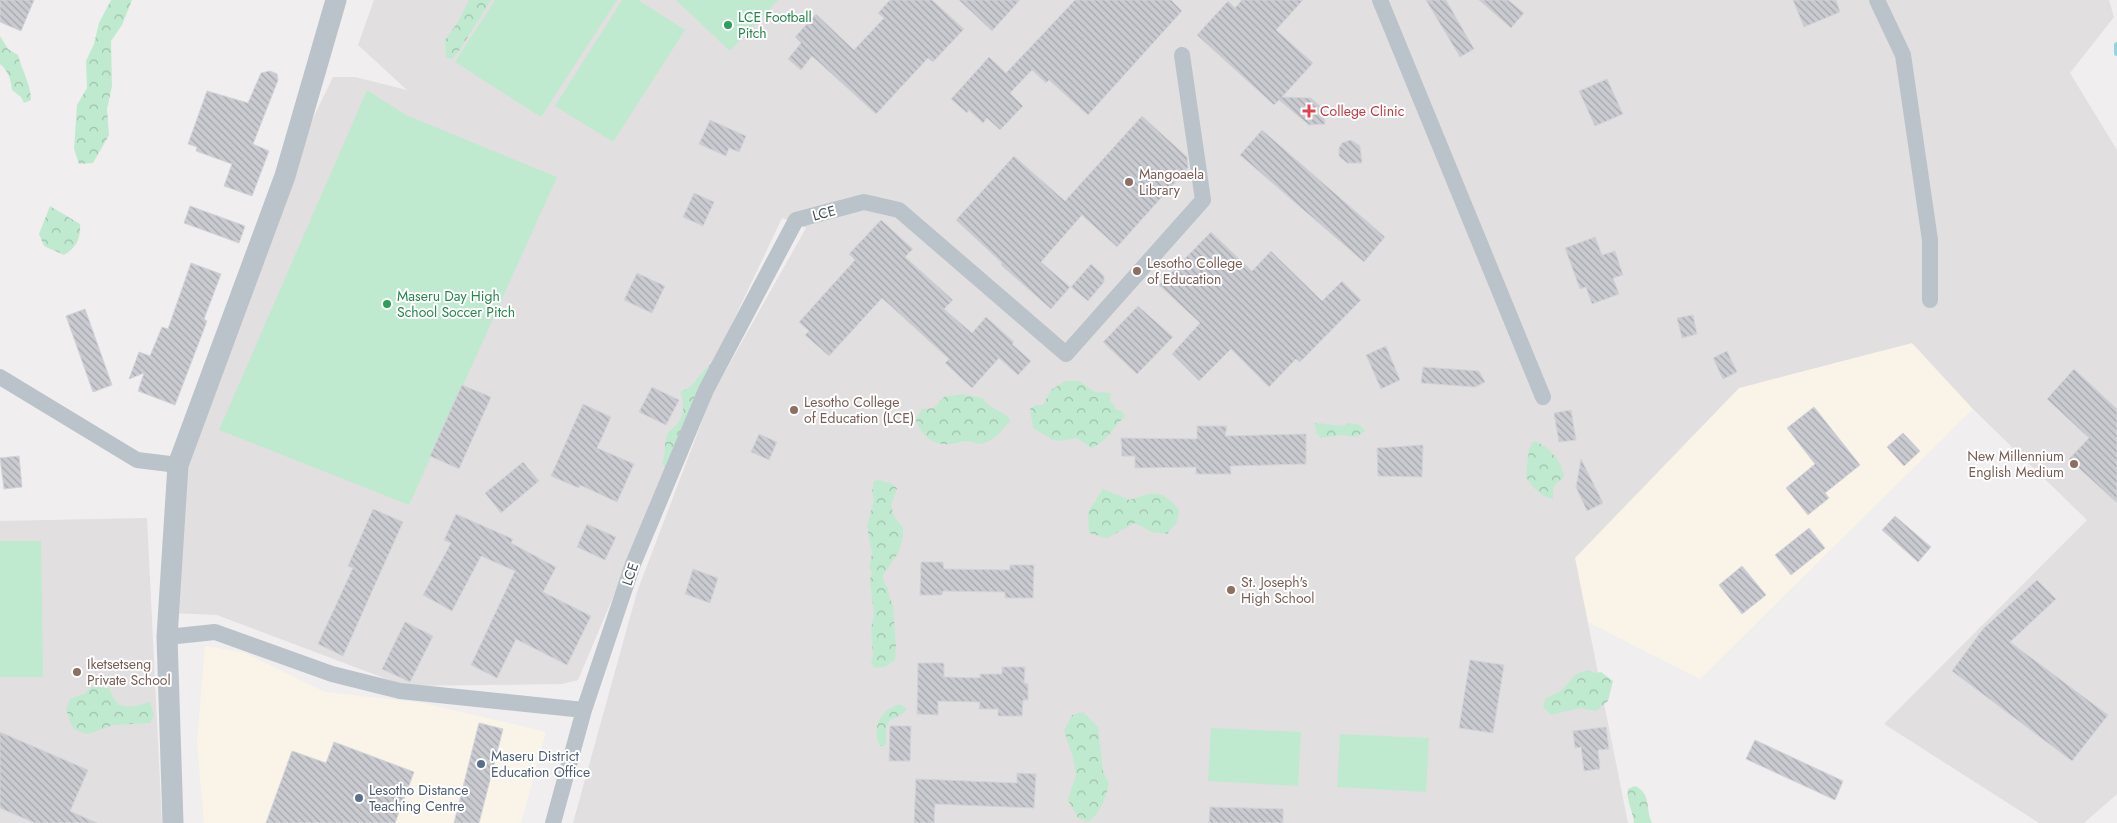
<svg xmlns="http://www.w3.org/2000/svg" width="2117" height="823" viewBox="0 0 2117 823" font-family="Jost,sans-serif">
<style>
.commercial{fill:#faf4e8}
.education{fill:#e1dfdf}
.forest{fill:url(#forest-crowns)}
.pitch{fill:#c0eacf}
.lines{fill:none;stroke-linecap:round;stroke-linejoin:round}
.stream{stroke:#91d5e3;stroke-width:6}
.building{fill:url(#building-back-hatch);stroke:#d2d4d9}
.minor{stroke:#bac3c9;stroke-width:16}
.tertiary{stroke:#bac3c9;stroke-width:21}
.leisure-dot{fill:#2e9e5b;stroke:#fff;stroke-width:2}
.health-dot{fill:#e0444e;stroke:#fff;stroke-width:2}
.education-dot{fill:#8d6e63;stroke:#fff;stroke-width:2}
.service-dot{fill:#5c6f8a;stroke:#fff;stroke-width:2}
.labels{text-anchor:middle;stroke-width:4;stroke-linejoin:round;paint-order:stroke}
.leisure-label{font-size:14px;fill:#27864d;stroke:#fff;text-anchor:start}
.health-label{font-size:14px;fill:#be3a42;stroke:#fff;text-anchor:start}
.education-label{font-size:14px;fill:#785e54;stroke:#fff;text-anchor:start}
.street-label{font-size:14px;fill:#485259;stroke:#fff}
.service-label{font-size:14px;fill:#4e5e75;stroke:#fff;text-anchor:start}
</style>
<defs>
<pattern id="forest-crowns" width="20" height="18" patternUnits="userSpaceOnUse" patternTransform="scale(1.25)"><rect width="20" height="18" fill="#c0eacf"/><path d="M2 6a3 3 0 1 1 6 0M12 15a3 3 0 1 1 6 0" fill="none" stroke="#9ec0ab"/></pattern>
<pattern id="building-back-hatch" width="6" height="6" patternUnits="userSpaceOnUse" patternTransform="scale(1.25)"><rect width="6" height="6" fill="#c9cbd0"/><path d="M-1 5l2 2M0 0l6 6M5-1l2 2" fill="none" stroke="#a5a7ac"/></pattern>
</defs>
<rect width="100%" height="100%" fill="#f0eeee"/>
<path class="commercial" d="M 1912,343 L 1973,409 L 1700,679 L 1588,622 L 1575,558 L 1739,388 Z
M 205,646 L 245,653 L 325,692 L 423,703 L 546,732 L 521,823 L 204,823 L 197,743 Z"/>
<path class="education" d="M 374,0 L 2109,0 L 2114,17 L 2070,73 L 2117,150 L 2117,794 L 2084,823 L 2039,823 L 1884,724 L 2087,520 L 1973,409 L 1912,343 L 1739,388 L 1575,558 L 1628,823 L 573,823 L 637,592 L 712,395 L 806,228 L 782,218 L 701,389 L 578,680 L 562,684 L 405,686 L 217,615 L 169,613 L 178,465 L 285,176 L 333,77 L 355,77 L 407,90 L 358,45 Z
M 147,518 L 162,823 L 0,823 L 0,521 Z"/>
<path class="forest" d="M 111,0 L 132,0 L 122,25 L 111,41 L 112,86 L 107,109 L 109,135 L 93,163 L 79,164 L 74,149 L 77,105 L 87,88 L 86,61 L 94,44 L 99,23 Z
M 469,0 L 491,0 L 459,51 L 452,59 L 446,57 L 445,40 L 458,22 Z
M 0,36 L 8,49 L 18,55 C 22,71 31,84 31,100 L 24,103 L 21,97 L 12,90 C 11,80 8,70 0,64 Z
M 50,206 L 80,224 C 81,238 76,248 64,255 L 44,246 L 39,234 Z
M 714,362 L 666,468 L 662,463 C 667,453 663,444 667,435 C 669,430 675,427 678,423 C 685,412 684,403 680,392 C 699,385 698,372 714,362 Z
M 1065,381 L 1079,381 L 1095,392 L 1111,393 L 1110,402 L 1114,404 L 1115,409 L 1123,412 L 1125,417 C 1111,428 1111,438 1092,448 L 1077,438 L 1061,441 L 1053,440 L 1033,428 L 1030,409 L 1036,405 L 1043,405 L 1051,390 Z
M 963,394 L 982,398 L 990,406 L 1007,416 L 1011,421 C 1002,429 997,438 985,443 C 978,446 973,441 966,441 C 961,441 956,444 951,444 C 933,446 921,435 916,420 L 922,409 L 934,408 L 944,397 Z
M 1315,423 L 1343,426 L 1349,423 L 1360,425 L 1365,431 L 1356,437 L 1341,435 L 1321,438 L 1316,433 Z
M 1534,441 C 1548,446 1563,461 1564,477 L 1553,487 L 1553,499 C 1540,496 1533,488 1526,477 L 1529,449 Z
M 881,480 L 886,483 L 889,482 L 897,488 L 891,506 L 894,516 L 903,528 L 903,537 L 899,552 L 883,575 L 884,583 L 888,588 L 889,596 L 893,605 L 896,648 L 895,660 L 885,667 L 874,668 L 871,662 L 873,656 L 871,630 L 874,614 L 870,581 L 872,572 L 869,567 L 872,554 L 867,526 L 874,500 L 872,492 L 874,481 Z
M 1103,489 L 1130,500 C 1154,491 1162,489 1179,510 L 1177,522 L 1167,534 L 1152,532 L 1135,523 L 1107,538 L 1089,533 L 1088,512 Z
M 1587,670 L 1595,673 L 1601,672 L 1613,681 L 1608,701 L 1596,711 L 1580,708 L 1551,715 L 1543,706 L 1546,698 L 1561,691 L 1575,675 Z
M 91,687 L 109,688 C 117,712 129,708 150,702 L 154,715 L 150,723 L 113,725 L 89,734 L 83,733 L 74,729 L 71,724 L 66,709 L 70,699 L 84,694 Z
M 899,704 L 907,708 C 902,718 892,716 888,723 C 884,729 887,738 886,745 L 880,746 C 871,728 880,711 899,704 Z
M 1083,712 L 1098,727 L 1103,771 L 1109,784 C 1105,799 1101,812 1088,822 L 1078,818 L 1068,800 L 1076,775 L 1073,757 L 1064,731 L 1072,715 Z
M 1635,786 C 1652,794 1645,809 1652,823 L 1634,823 C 1633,811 1626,801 1628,789 Z"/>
<path class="pitch" d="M 495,0 L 617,0 L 541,117 L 455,62 Z
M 622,0 L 638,0 L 685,30 L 613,142 L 555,106 Z
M 676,0 L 778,0 L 730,51 Z
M 367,90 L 406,115 L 557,177 L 409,505 L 219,430 Z
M 0,541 L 41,541 L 43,677 L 0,677 Z
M 1211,728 L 1301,732 L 1298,786 L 1208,781 Z
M 1340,734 L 1429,738 L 1426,792 L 1337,787 Z"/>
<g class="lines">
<path class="stream" d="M 2117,45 L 2117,53"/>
</g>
<path class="building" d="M 0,0 L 34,0 L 21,31 L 0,22 Z
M 890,0 L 932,0 L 964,29 L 933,62 L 928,58 L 876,114 L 812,56 L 801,70 L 788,59 L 801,43 L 795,37 L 816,14 L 854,50 L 884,18 L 878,13 Z
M 959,0 L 1020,0 L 992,31 Z
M 1075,0 L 1171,0 L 1182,11 L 1088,115 L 1049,80 L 1046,83 L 1032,70 L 1010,93 L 1023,106 L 1000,130 L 987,118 L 983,123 L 969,110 L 967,113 L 951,99 L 989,57 L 1006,73 Z
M 1242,0 L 1303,0 L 1276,30 L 1313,63 L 1282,97 L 1311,98 L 1324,110 L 1325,124 L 1309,125 L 1279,100 L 1274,105 L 1197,35 L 1228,1 L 1235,8 Z
M 1426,0 L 1446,0 L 1474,49 L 1460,57 Z
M 1479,0 L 1508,0 L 1524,13 L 1511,28 Z
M 1793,0 L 1836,0 L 1840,12 L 1804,27 Z
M 270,71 L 277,74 L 278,80 L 253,144 L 269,151 L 252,196 L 224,186 L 232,164 L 196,151 L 197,147 L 188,144 L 207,91 L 248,103 L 261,73 Z
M 1607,79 L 1623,114 L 1595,126 L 1579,91 Z
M 1142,116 L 1187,157 L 1188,168 L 1117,247 L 1082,215 L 1041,262 L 1070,287 L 1051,309 L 1001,265 L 1002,263 L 956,220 L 1014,156 L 1065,201 Z
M 710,120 L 746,136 L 739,152 L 729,148 L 726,156 L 699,144 Z
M 1262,130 L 1385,237 L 1364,262 L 1240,155 Z
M 1351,140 L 1360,146 L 1362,163 L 1347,163 L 1339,156 L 1339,148 L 1342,143 Z
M 694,193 L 714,202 L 703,226 L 683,217 Z
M 190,206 L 245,226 L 239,243 L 184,223 Z
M 881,220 L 913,249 L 905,257 L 953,300 L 944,309 L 972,333 L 986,317 L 1014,342 L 1012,344 L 1031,361 L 1018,375 L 999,358 L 972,388 L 945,363 L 949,359 L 882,298 L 829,356 L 805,335 L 809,331 L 799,322 L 855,260 L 849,254 Z
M 1211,232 L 1252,271 L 1271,251 L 1322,301 L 1342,281 L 1361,300 L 1300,362 L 1296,359 L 1269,387 L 1231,349 L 1199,381 L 1172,354 L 1200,323 L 1159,285 Z
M 1595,237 L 1602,255 L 1615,251 L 1623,275 L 1613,278 L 1619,294 L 1592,304 L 1586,287 L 1580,289 L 1565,248 Z
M 191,263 L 221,274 L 204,319 L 207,321 L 175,405 L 138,391 L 144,373 L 129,379 L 139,352 L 150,356 L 162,327 L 168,329 Z
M 1091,264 L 1104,276 L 1104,282 L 1088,301 L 1071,287 Z
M 637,273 L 665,286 L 652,313 L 624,300 Z
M 1138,306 L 1173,337 L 1137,374 L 1103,342 Z
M 85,309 L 112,385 L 93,392 L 66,316 Z
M 1693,315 L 1697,334 L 1682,338 L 1677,318 Z
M 1386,346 L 1400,380 L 1381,389 L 1366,355 Z
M 1727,351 L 1737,372 L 1723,379 L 1713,358 Z
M 1423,367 L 1479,371 L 1485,382 L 1475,387 L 1421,383 Z
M 2074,369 L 2117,409 L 2117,503 L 2069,459 L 2089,438 L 2047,399 Z
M 462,385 L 491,397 L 459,469 L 430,456 Z
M 652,387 L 679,400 L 666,425 L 639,412 Z
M 583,404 L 611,417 L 597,448 L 634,464 L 617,502 L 580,485 L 579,488 L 551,476 Z
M 1814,407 L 1860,465 L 1825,493 L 1829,498 L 1808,515 L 1786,488 L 1815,464 L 1787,428 Z
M 1571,410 L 1576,440 L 1559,442 L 1554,413 Z
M 1197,426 L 1227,426 L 1225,436 L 1306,434 L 1306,464 L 1230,466 L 1231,474 L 1196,474 L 1196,467 L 1135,468 L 1135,456 L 1122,456 L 1121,438 L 1197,439 Z
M 1903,433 L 1920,451 L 1904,466 L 1887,447 Z
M 759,434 L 777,442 L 769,460 L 751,452 Z
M 1423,445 L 1422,477 L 1378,476 L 1377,448 Z
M 19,456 L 22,487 L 4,489 L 0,458 Z
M 1581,459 L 1603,503 L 1587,511 L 1576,487 Z
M 523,462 L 539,481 L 501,513 L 485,493 Z
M 373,509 L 403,522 L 343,656 L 318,644 L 353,568 L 348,566 Z
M 456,514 L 513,539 L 511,543 L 556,567 L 543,592 L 591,616 L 567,665 L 516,639 L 497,678 L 471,665 L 515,571 L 481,556 L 452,611 L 423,595 L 451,543 L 444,540 Z
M 1895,516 L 1931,547 L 1918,562 L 1882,530 Z
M 587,524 L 616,537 L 605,560 L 577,547 Z
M 1809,528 L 1825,548 L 1791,575 L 1775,555 Z
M 921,562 L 943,562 L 944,569 L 1010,570 L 1010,565 L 1034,565 L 1033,598 L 1005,598 L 1005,592 L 943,591 L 942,595 L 920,595 Z
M 1742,566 L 1766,595 L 1742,614 L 1719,585 Z
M 693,569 L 718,578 L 710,603 L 685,594 Z
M 2037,580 L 2056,599 L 2010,642 L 2108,715 L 2072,761 L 1952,671 L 1983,629 Z
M 405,622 L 433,636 L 410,682 L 382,669 Z
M 1470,660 L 1504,665 L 1493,733 L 1459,728 Z
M 918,663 L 944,663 L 944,677 L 980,678 L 980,674 L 1002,674 L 1002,667 L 1025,667 L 1024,683 L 1028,684 L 1028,700 L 1023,700 L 1022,716 L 998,716 L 998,709 L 979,709 L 980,702 L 938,701 L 938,715 L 917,714 Z
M 479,723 L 503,729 L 479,823 L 454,823 Z
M 890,726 L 911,726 L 910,761 L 889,761 Z
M 1606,727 L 1609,749 L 1598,750 L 1600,769 L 1584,771 L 1581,747 L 1575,748 L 1573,731 Z
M 0,732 L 88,770 L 70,811 L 97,823 L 35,823 L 0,808 Z
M 1755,740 L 1843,781 L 1835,800 L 1746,759 Z
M 334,742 L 414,772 L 395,823 L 266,823 L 292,751 L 326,763 Z
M 1017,773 L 1036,774 L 1034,808 L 935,804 L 934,823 L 914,823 L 916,779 L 1017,783 Z
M 1210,807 L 1283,809 L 1283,823 L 1209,823 Z"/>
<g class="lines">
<path class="minor" d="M 1380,0 L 1543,397
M 1877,0 L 1903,55 L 1930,240 L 1930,300
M 0,377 L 137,460 L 178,465
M 167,637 L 215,632 L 332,674 L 400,691 L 584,710
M 553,823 L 584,710 L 633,564 L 706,390 L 796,220 L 864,202 L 899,210 L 1066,354 L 1203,200 L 1182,55"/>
<path class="tertiary" d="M 173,823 L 167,637 L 178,465 L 285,176 L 336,0"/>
</g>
<g class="leisure-dot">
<circle cx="728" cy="25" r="5"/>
<circle cx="387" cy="304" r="5"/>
</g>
<path class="health-dot" d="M1306.5 103.5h5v5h5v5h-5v5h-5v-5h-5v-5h5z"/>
<g class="education-dot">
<circle cx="1129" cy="182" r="5"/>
<circle cx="1137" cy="271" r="5"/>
<circle cx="794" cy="410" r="5"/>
<circle cx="2074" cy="464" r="5"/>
<circle cx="1231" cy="590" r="5"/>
<circle cx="77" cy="672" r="5"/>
</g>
<g class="service-dot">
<circle cx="481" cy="764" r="5"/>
<circle cx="359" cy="798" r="5"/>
</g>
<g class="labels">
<g class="leisure-label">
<text x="738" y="22">LCE Football<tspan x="738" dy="16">Pitch</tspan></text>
<text x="397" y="301">Maseru Day High<tspan x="397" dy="16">School Soccer Pitch</tspan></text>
</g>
<g class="health-label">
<text x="1320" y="116">College Clinic</text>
</g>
<g class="education-label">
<text x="1139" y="179">Mangoaela<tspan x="1139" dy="16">Library</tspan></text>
<text x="1147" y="268">Lesotho College<tspan x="1147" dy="16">of Education</tspan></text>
<text x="804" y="407">Lesotho College<tspan x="804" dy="16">of Education (LCE)</tspan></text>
<text x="2064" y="461" text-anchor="end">New Millennium<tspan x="2064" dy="16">English Medium</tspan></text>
<text x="1241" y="587">St. Joseph's<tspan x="1241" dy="16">High School</tspan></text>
<text x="87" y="669">Iketsetseng<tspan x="87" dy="16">Private School</tspan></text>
</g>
<g class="street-label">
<text transform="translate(824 213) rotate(-15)" y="5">LCE</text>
<text transform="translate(630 574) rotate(-71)" y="5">LCE</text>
</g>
<g class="service-label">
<text x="491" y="761">Maseru District<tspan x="491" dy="16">Education Office</tspan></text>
<text x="369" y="795">Lesotho Distance<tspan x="369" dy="16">Teaching Centre</tspan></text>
</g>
</g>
</svg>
